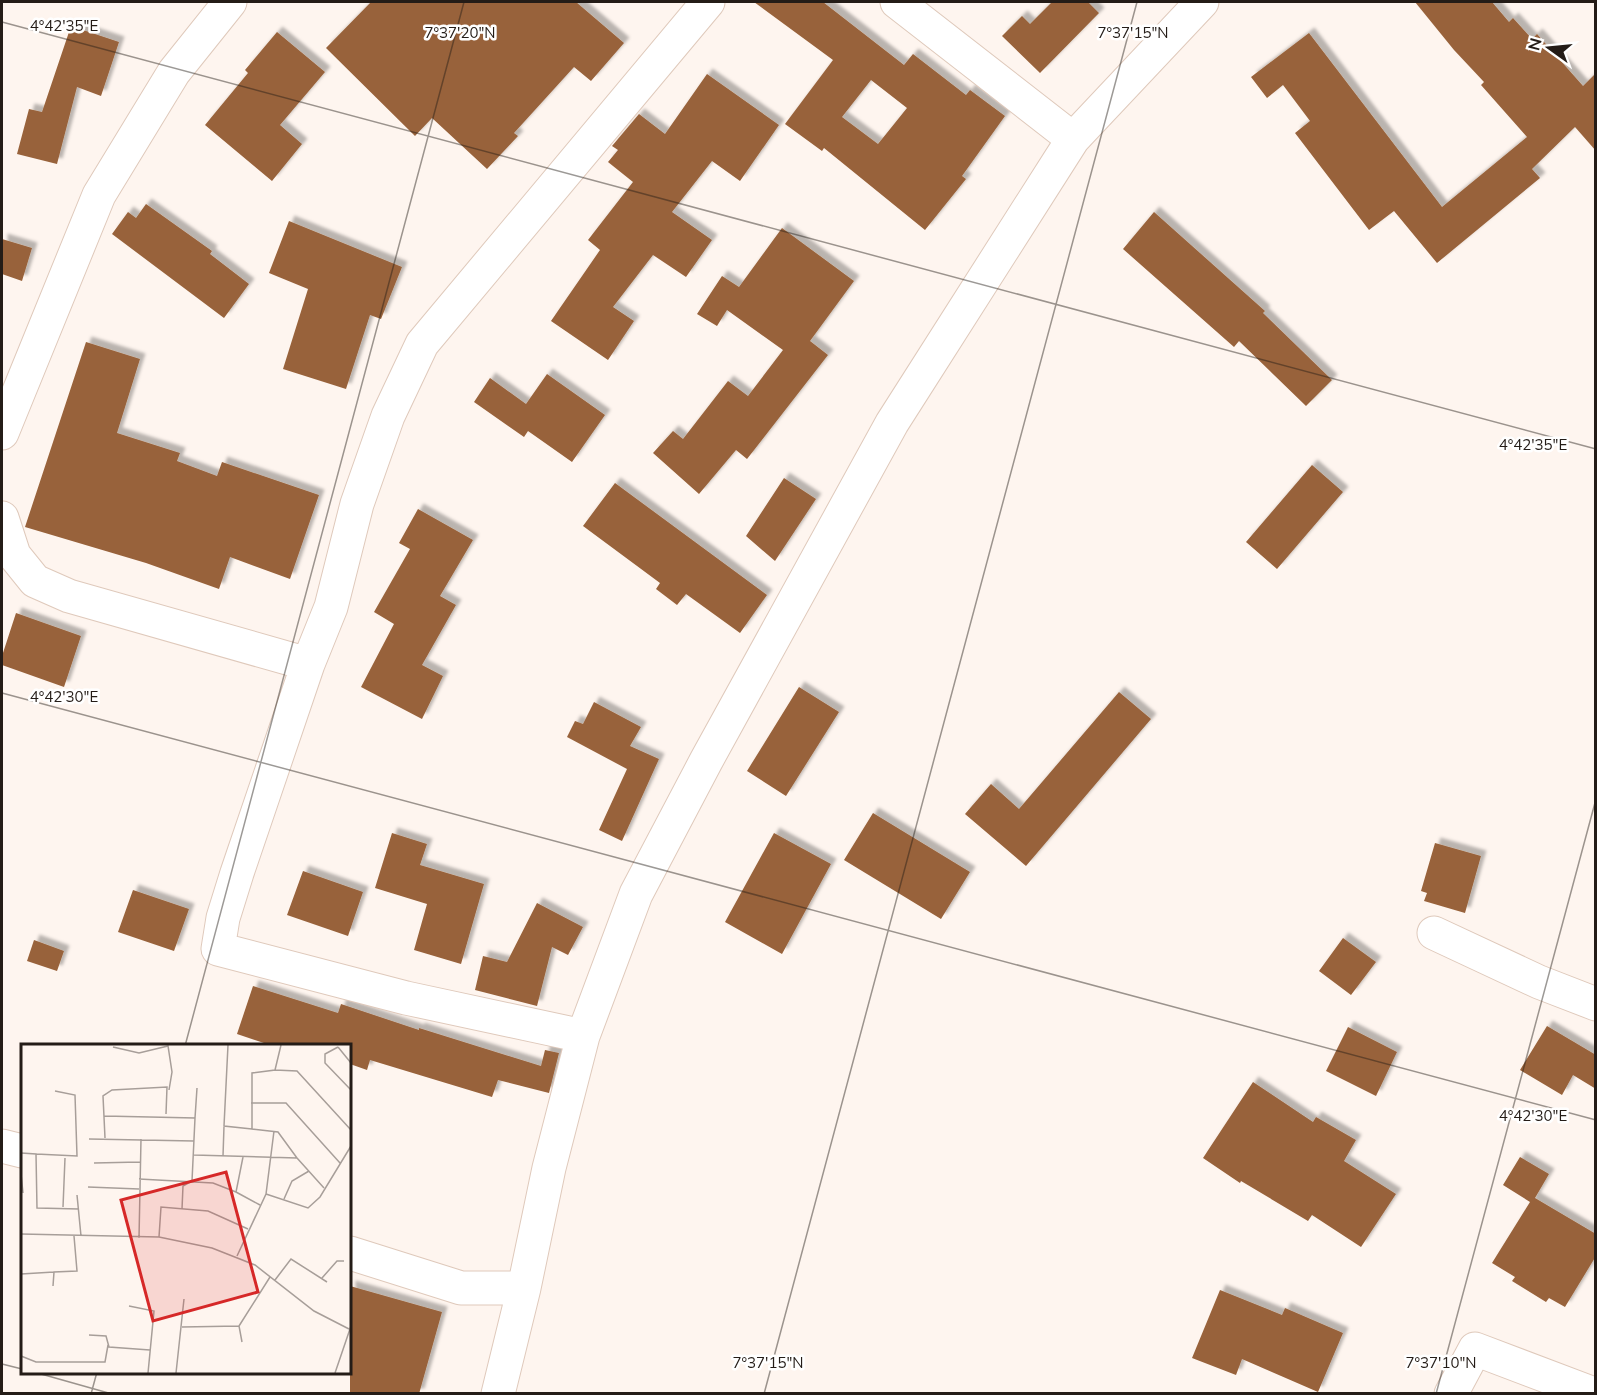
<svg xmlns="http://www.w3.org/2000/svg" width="1597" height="1395" viewBox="0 0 1597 1395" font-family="Mulish,sans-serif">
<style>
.building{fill:#98623a;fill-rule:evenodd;filter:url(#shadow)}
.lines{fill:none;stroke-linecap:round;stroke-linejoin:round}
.street-casing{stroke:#dfc9bb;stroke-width:35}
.street{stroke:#fff;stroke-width:33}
.ticks{fill:none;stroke:#241c17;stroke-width:1.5;stroke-opacity:0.45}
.inset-road{fill:none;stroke:#a79e99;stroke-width:1.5}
.view{fill:#d62828;fill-opacity:0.15;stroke:#d62828;stroke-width:3}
.inset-edge{fill:none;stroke:#241c17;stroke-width:3}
.ticks-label{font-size:15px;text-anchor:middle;fill:#241c17;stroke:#fff;stroke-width:5;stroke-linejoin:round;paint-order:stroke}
</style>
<defs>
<filter id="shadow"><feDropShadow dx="5.5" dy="-5.5" stdDeviation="1.5" flood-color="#0004"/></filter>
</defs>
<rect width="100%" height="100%" fill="#fef5ef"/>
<path class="building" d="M 371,2 L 576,2 L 624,43 L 591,81 L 574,67 L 514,133 L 518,136 L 487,169 L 432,118 L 415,136 L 326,48 Z
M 754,2 L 823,2 L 904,65 L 913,54 L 966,95 L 970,90 L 1005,116 L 962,176 L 966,179 L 925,230 L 824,148 L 822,151 L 785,124 L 833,60 ZM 871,80 L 907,108 L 878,144 L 842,117 Z
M 1052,2 L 1088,2 L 1099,13 L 1040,73 L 1002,36 L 1022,16 L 1030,24 Z
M 1415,2 L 1492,2 L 1509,22 L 1513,18 L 1532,39 L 1537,34 L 1583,86 L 1596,73 L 1596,151 L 1575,127 L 1532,169 L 1540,178 L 1437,263 L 1394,211 L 1369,230 L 1295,133 L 1310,121 L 1283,85 L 1267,98 L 1251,77 L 1309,33 L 1442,207 L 1527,137 L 1481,85 L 1484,82 L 1454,50 Z
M 71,26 L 119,42 L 101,96 L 77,87 L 57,164 L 17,154 L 29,109 L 42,112 Z
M 277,32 L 325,72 L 280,125 L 302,144 L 272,181 L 205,125 L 248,73 L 245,70 Z
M 707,74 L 779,125 L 740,181 L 712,161 L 672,212 L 712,240 L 686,277 L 653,255 L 613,307 L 634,321 L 608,360 L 551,321 L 600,250 L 588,240 L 633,182 L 608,162 L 618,150 L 612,146 L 639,114 L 665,134 Z
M 146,204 L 212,251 L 210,254 L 249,284 L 224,318 L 112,234 L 128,212 L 136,218 Z
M 1154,212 L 1265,311 L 1263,313 L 1332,380 L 1306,406 L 1239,341 L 1234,347 L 1123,249 Z
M 289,221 L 402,267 L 381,319 L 370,315 L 346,389 L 283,369 L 308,289 L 269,273 Z
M 782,228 L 854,281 L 810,341 L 828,355 L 747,459 L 736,450 L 699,494 L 653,453 L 673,431 L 683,439 L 728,381 L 748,396 L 783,350 L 727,310 L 717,326 L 697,314 L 722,276 L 739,287 Z
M 2,239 L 32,248 L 22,281 L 2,274 Z
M 86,342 L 140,359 L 117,433 L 180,453 L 177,461 L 217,476 L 222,462 L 319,495 L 290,579 L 230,557 L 219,589 L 146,563 L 25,527 Z
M 547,374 L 605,415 L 572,462 L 528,431 L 524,437 L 474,402 L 490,378 L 526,404 Z
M 1312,465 L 1343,492 L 1277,569 L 1246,542 Z
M 784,478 L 816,499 L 775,561 L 746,536 Z
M 615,483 L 767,595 L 740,633 L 686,594 L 677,605 L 656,589 L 660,583 L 583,526 Z
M 418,509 L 473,540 L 440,596 L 456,605 L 422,665 L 443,676 L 422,719 L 361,687 L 394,624 L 374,612 L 410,549 L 399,543 Z
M 16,613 L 81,636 L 64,687 L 2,665 L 2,656 Z
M 799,687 L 839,712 L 786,796 L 747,771 Z
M 1119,692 L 1151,719 L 1026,866 L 965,814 L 991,784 L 1019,809 Z
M 594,702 L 641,727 L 630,746 L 659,759 L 622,841 L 599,830 L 627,769 L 567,737 L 575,721 L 583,724 Z
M 873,813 L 970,872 L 941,919 L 844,860 Z
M 392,833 L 427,844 L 420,865 L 484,884 L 461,964 L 414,950 L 427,904 L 375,888 Z
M 774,833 L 831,864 L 782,954 L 725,922 Z
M 1435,843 L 1481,856 L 1465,913 L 1424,901 L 1427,893 L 1421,891 Z
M 303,871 L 363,892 L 348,936 L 287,915 Z
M 133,890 L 189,909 L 174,951 L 118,932 Z
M 537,903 L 583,927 L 568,955 L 552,947 L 537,1006 L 475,990 L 483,956 L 507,962 Z
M 1343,938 L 1376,962 L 1351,995 L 1319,971 Z
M 34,940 L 64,951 L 57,971 L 27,961 Z
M 253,986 L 338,1013 L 341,1004 L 419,1030 L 419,1028 L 541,1066 L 545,1050 L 559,1053 L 549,1093 L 498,1080 L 492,1097 L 370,1060 L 367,1070 L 350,1064 L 350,1046 L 273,1046 L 237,1034 Z
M 1547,1026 L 1596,1055 L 1596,1089 L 1573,1075 L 1562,1095 L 1520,1070 Z
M 1348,1027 L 1397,1052 L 1376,1096 L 1326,1071 Z
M 1253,1082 L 1313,1122 L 1316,1117 L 1356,1140 L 1344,1161 L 1396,1194 L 1361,1247 L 1312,1215 L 1308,1221 L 1241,1181 L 1240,1183 L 1203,1158 Z
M 1520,1157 L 1549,1174 L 1535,1198 L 1596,1234 L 1596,1256 L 1565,1307 L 1549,1298 L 1546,1302 L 1512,1281 L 1515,1277 L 1492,1263 L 1530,1202 L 1503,1185 Z
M 350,1286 L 442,1312 L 419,1394 L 350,1394 Z
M 1220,1290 L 1282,1315 L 1285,1308 L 1343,1333 L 1318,1392 L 1242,1359 L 1236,1375 L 1192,1358 Z"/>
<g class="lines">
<defs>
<path id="street" d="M 897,2 L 1073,139
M 2,433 L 99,195 L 174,72 L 230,2
M 2,518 L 14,555 L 35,581 L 69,596 L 308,664
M 1434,933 L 1539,982 L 1596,1004
M 583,1036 L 406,998 L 218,949 L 223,918 L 237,873 L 308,664 L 331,607 L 357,504 L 388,416 L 422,344 L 708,2
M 2,1146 L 22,1151
M 350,1253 L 461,1288 L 524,1288
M 498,1394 L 524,1288 L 549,1168 L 583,1036 L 636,894 L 706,761 L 892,423 L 1073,139 L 1202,2
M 1451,1394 L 1475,1349 L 1594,1394"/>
</defs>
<use href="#street" class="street-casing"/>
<use href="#street" class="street"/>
</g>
<path class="ticks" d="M 2,22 L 1596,449M 2,693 L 1596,1120M 185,1046 L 464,2M 2,1364 L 22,1369M 34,1372 L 112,1394M 91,1394 L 97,1372M 764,1394 L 1137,2M 1436,1394 L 1596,799"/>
<g transform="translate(21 1044)">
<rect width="330" height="330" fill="#fef5ef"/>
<path class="inset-road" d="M 207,1 L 203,82 L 231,85M 260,1 L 254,26 L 231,29 L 231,85 L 257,88 L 276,114M 92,3 L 118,9 L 147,2 L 151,28 L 148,46M 317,3 L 304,10 L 304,19 L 330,46M 317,3 L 330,19M 254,26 L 276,27 L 330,86M 230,59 L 265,59 L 319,119M 83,72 L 174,74 L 171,137 L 162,142 L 161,165M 174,74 L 176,44M 84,94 L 82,52 L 91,46 L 146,43 L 145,70M 68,95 L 173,97M 0,109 L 15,110 L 16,164 L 58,165M 15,110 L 56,112 L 54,51 L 34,47M 173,111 L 276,114 L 303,144M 202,112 L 203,82M 222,113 L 215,148 L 239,161M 73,119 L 119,118M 0,130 L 2,149M 118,135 L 192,139 L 215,148M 67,143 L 118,145M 245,150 L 287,164 L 299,153 L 330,102M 56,151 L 60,192M 263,155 L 271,137 L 288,127M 42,163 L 44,114M 0,190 L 138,193 L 191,204 L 234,221 L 293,267 L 328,285M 138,193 L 140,163 L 187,167 L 227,185M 118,194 L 120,95M 216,212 L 245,150 L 253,87M 0,230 L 33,228M 301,234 L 316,217 L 323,217M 254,236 L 270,215 L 306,238M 32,242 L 33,228 L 56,227 L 53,192M 108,262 L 133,267 L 127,329M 161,283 L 218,282M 68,291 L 85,292 L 88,303 L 129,306M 221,298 L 218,282 L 249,233M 0,312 L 15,318 L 84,318 L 87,301M 155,329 L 163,255M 314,329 L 330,282"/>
<path class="view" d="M 205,128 L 237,248 L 132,277 L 100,156 Z"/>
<rect width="330" height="330" class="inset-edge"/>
</g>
<g class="ticks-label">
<text x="64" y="31">4°42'35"E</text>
<text x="460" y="38">7°37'20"N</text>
<text x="1133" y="38">7°37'15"N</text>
<text x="1533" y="450">4°42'35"E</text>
<text x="64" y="702">4°42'30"E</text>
<text x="1533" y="1121">4°42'30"E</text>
<text x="768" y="1368">7°37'15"N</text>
<text x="1441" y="1368">7°37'10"N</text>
</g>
<rect width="1597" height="1395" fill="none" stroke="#241c17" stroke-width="6"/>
<g transform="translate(1549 48) rotate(285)" stroke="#ffffff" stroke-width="4.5" paint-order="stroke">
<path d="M0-4.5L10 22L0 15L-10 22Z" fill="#241c17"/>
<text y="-9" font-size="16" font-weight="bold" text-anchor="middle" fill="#241c17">N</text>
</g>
</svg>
